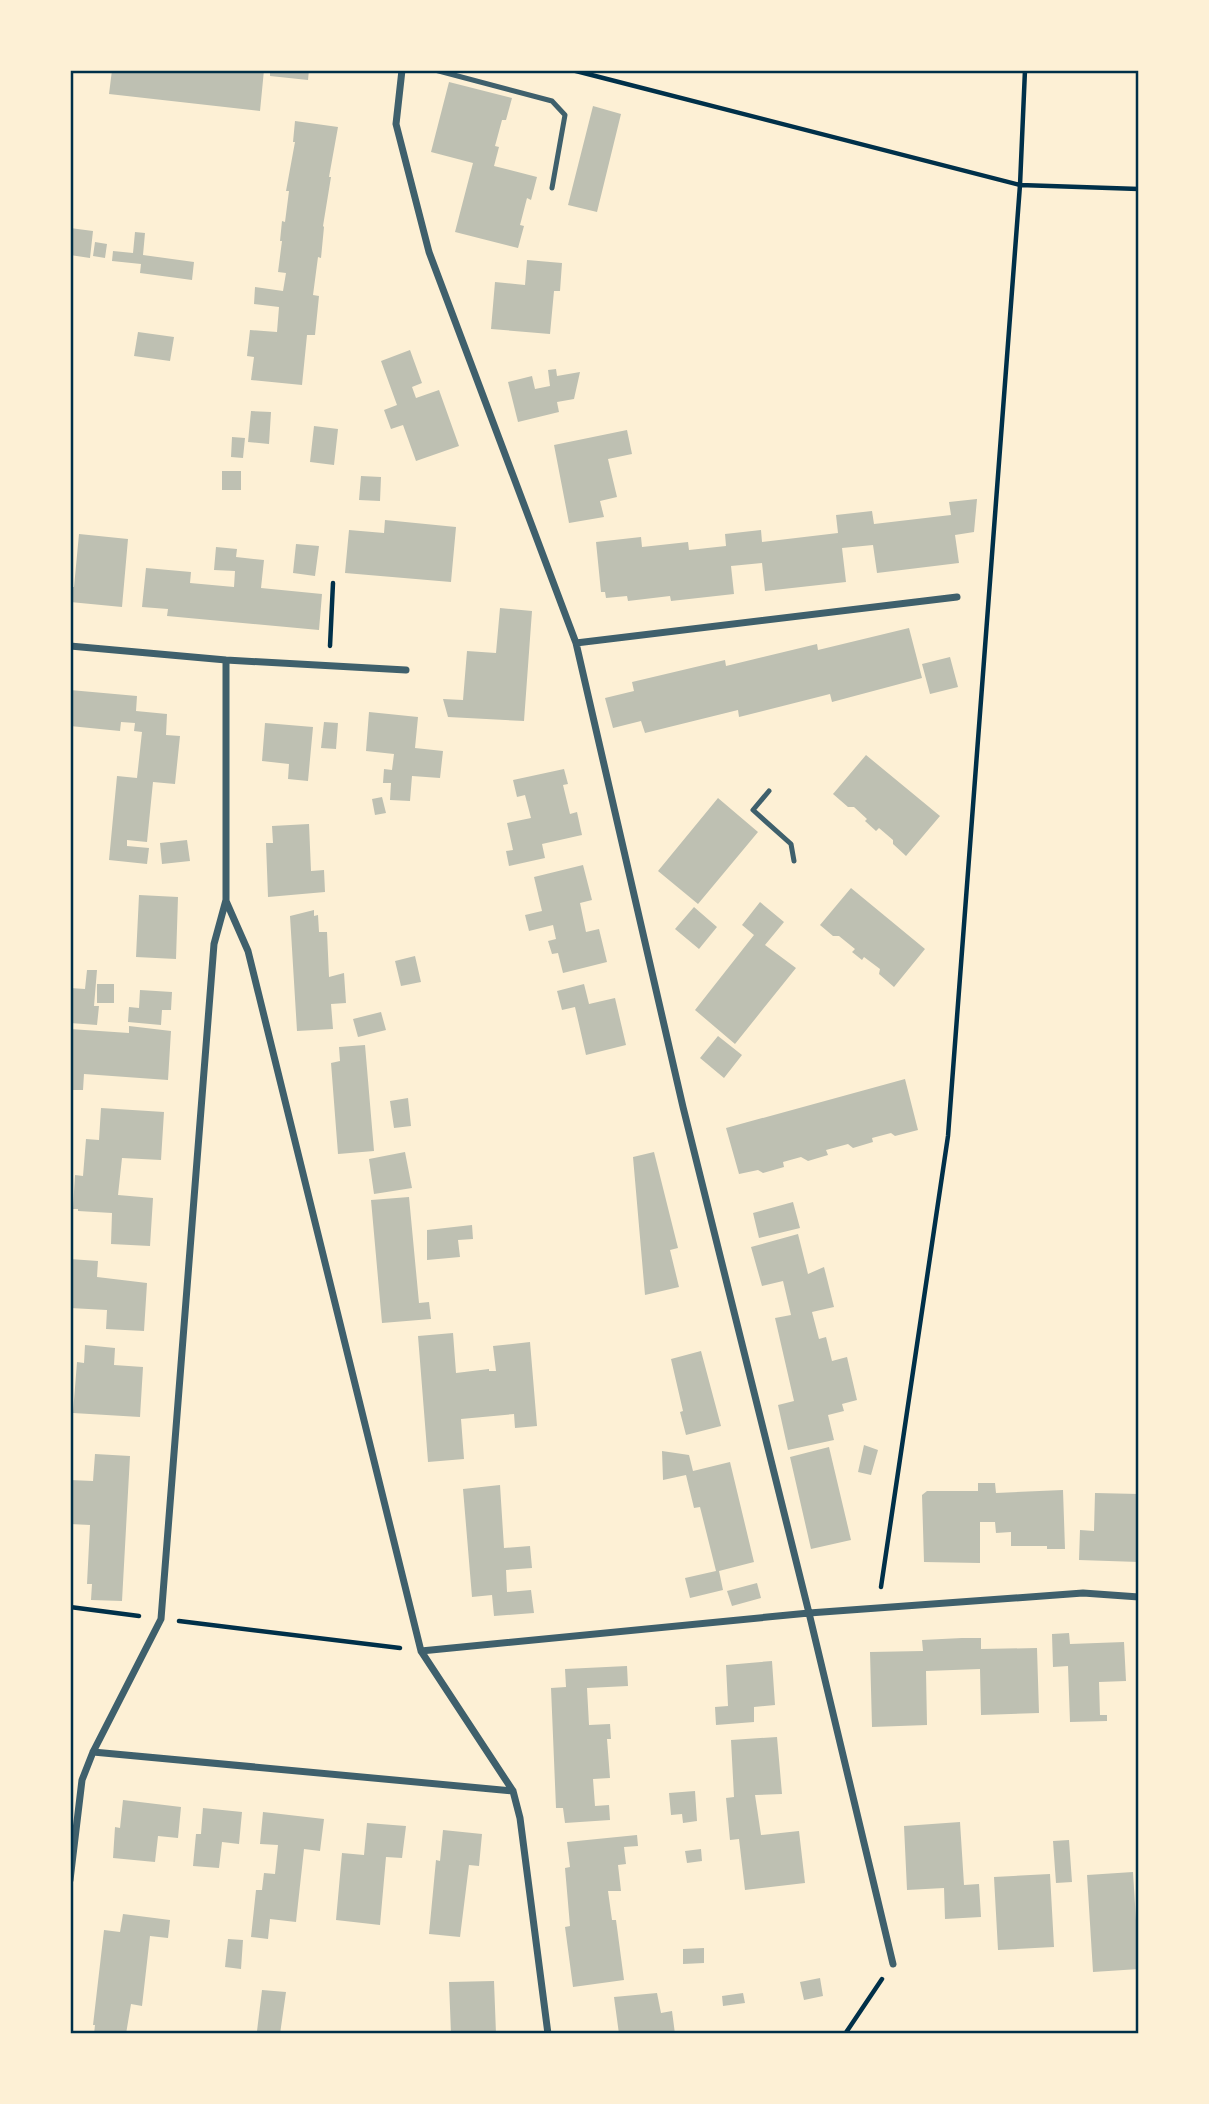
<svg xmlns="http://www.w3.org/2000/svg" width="1209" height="2104" viewBox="0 0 1209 2104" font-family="'Fira Sans Condensed',sans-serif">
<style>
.building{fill:#bec0b2}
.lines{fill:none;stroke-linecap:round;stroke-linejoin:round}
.path{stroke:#003049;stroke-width:4.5}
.service{stroke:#3f606c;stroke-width:5}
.minor{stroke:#3f606c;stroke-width:7}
.neatline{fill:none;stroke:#003049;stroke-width:2.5}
</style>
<rect width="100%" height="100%" fill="#fdf0d5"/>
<path class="building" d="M 112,70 L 264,70 L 260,111 L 109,94 Z
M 270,70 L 309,70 L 308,80 L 270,76 Z
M 449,82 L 512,98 L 506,120 L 502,120 L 495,146 L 499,147 L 494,166 L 537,177 L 531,200 L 527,198 L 520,225 L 524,226 L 518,248 L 455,232 L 473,163 L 431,152 Z
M 593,106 L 621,114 L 597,212 L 568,205 Z
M 295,121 L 338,127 L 329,177 L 331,177 L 323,226 L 324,227 L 321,258 L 318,257 L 313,295 L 319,296 L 315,335 L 307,335 L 302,385 L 251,380 L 254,357 L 247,356 L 250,330 L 277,332 L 279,307 L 254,304 L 255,287 L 283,291 L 286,273 L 278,272 L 282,241 L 280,241 L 282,221 L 285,222 L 289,191 L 286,191 L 295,142 L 293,142 Z
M 70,228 L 93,231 L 90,258 L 70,255 Z
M 135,232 L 145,233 L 143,255 L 194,262 L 192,280 L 140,273 L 141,264 L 112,261 L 113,251 L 133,253 Z
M 95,242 L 107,244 L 105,258 L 93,256 Z
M 527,260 L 562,263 L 560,291 L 554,291 L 550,334 L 491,329 L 495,282 L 525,285 Z
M 138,332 L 174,337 L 170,361 L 134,356 Z
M 410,350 L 422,383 L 412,387 L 416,398 L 439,390 L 459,446 L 416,461 L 403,425 L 391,429 L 384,410 L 397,405 L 381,361 Z
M 556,369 L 557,376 L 580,372 L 574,399 L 557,402 L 559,412 L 518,422 L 508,382 L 532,376 L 535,389 L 550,386 L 548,370 Z
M 251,411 L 271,412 L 269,444 L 248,442 Z
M 314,426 L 338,429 L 334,465 L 310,462 Z
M 627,430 L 632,454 L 608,459 L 617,497 L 600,501 L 604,517 L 569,523 L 554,445 Z
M 232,437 L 245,438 L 243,458 L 231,457 Z
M 222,471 L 241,471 L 241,490 L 222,490 Z
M 361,476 L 381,477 L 380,501 L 359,500 Z
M 977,499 L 974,532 L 955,535 L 959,563 L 877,573 L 873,545 L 842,548 L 846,582 L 765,591 L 762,563 L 731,566 L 734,594 L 671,601 L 670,596 L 628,601 L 627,596 L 606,598 L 605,592 L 601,592 L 596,542 L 641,537 L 642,547 L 688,542 L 689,550 L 726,546 L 725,534 L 761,530 L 762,542 L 838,533 L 836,515 L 872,511 L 874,524 L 951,515 L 949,502 Z
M 385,520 L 456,527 L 451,582 L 345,573 L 349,530 L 384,533 Z
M 79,534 L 128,539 L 122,607 L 70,602 L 70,587 L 74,587 Z
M 296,544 L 319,546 L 315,576 L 293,573 Z
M 216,547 L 237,549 L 236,557 L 264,560 L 261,588 L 322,594 L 319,630 L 167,616 L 168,609 L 142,607 L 146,568 L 191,572 L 190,583 L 234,587 L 235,571 L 214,570 Z
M 500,608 L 532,611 L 524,721 L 448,717 L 443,699 L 463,700 L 467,651 L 496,653 Z
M 909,628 L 922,678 L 832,702 L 830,694 L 739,717 L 738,710 L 645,733 L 641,721 L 613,728 L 605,698 L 634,691 L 632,682 L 725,660 L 726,666 L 817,644 L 818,650 Z
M 950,657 L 958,687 L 930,694 L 922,664 Z
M 70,690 L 137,696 L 136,711 L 167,714 L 166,735 L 180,736 L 175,784 L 153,782 L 147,842 L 127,840 L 127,846 L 149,848 L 147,864 L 109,860 L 117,776 L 137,778 L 142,732 L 134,731 L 135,723 L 121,722 L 120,731 L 70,726 Z
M 369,712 L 418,717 L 415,748 L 443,751 L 440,778 L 412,776 L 410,801 L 390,800 L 391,783 L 383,783 L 384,769 L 392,770 L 394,754 L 366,751 Z
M 324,722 L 338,723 L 336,749 L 321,748 Z
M 265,723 L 313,727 L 308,781 L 288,779 L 289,764 L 262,761 Z
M 866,755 L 940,816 L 906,856 L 893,844 L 893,840 L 879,828 L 876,831 L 865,821 L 867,819 L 854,807 L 848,807 L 833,794 Z
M 564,769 L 568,784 L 563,785 L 570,814 L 577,812 L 582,835 L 542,844 L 545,858 L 509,866 L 506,851 L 513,850 L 507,823 L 531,818 L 525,795 L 517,797 L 513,780 Z
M 382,797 L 386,813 L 375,815 L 372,799 Z
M 718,798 L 758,832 L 698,904 L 658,871 Z
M 309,824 L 311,871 L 324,870 L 325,892 L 268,897 L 266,843 L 273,843 L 272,826 Z
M 187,840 L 190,861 L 162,864 L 160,843 Z
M 583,865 L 592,900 L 580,903 L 586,932 L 599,929 L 607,962 L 563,973 L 558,953 L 552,954 L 548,941 L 556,939 L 553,925 L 529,931 L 525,915 L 542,911 L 534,877 Z
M 851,888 L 925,949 L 894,987 L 879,974 L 880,969 L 864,957 L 862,960 L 852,952 L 855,949 L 839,936 L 833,936 L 820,925 Z
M 139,895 L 178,897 L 176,959 L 136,957 Z
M 760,902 L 784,922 L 765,945 L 796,968 L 735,1044 L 695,1010 L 754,935 L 742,925 Z
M 694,907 L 717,927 L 699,949 L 675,929 Z
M 314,910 L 314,916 L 318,915 L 319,932 L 327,932 L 329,977 L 344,973 L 346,1003 L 331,1004 L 333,1029 L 297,1031 L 290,916 Z
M 415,956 L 421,982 L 401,986 L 395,961 Z
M 87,970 L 97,970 L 94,1006 L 99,1006 L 97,1025 L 70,1023 L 70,988 L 85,989 Z
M 97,984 L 114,984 L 114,1003 L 97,1003 Z
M 584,984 L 589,1004 L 615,998 L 626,1045 L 586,1055 L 575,1007 L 562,1010 L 557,991 Z
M 140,990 L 172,992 L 171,1010 L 162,1010 L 161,1025 L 128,1022 L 129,1007 L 139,1008 Z
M 381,1012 L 386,1030 L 358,1037 L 353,1019 Z
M 129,1026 L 171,1031 L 168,1080 L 84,1074 L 83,1090 L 70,1090 L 70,1029 L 129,1033 Z
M 718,1036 L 742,1055 L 724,1078 L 700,1058 Z
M 365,1045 L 374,1151 L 338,1154 L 331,1063 L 340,1061 L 339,1047 Z
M 905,1079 L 918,1130 L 895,1136 L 891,1133 L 872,1138 L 873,1142 L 853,1148 L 848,1144 L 826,1150 L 828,1155 L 808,1161 L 801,1157 L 783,1162 L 784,1167 L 763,1173 L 758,1170 L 739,1174 L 726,1128 Z
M 408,1098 L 411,1126 L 394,1128 L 390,1101 Z
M 101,1108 L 164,1112 L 161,1160 L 122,1158 L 118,1195 L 153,1198 L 150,1246 L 111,1244 L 112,1213 L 78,1211 L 78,1209 L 73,1209 L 75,1175 L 83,1176 L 86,1139 L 99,1140 Z
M 405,1152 L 412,1188 L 374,1194 L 369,1159 Z
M 654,1152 L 678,1248 L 670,1250 L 679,1287 L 645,1295 L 633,1157 Z
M 409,1197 L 419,1303 L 429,1302 L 431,1319 L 382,1323 L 371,1200 Z
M 793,1202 L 800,1228 L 759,1238 L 753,1213 Z
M 472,1225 L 473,1239 L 458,1240 L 460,1257 L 427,1260 L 427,1230 Z
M 798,1234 L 808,1274 L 824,1267 L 834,1307 L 812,1312 L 819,1339 L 826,1337 L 832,1361 L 847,1357 L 857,1400 L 842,1404 L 844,1411 L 828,1415 L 834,1440 L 788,1450 L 778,1405 L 794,1401 L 775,1318 L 791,1315 L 783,1281 L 762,1286 L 751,1247 Z
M 70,1259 L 98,1261 L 97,1277 L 147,1283 L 144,1331 L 106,1329 L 107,1310 L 70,1308 Z
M 453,1333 L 456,1373 L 489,1369 L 489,1371 L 496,1371 L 493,1346 L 530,1342 L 537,1426 L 515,1428 L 514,1414 L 461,1419 L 464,1459 L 428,1462 L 418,1336 Z
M 85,1345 L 115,1348 L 114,1365 L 143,1367 L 140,1417 L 73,1413 L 77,1362 L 84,1363 Z
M 701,1351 L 721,1426 L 686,1435 L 680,1412 L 683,1411 L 671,1359 Z
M 864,1445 L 878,1450 L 871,1475 L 858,1472 Z
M 829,1447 L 851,1540 L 811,1549 L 790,1457 Z
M 662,1451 L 689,1455 L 693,1471 L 730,1462 L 754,1562 L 719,1571 L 723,1590 L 690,1598 L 685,1578 L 716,1571 L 700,1507 L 694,1508 L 686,1475 L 663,1480 Z
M 95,1454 L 130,1456 L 122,1601 L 91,1600 L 92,1584 L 87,1584 L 90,1525 L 70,1524 L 70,1480 L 93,1481 Z
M 978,1483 L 995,1483 L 996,1493 L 1063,1490 L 1065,1549 L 1047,1549 L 1047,1546 L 1011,1546 L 1011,1532 L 996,1533 L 995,1522 L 980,1522 L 980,1563 L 924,1562 L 922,1495 L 927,1491 L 978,1491 Z
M 500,1485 L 504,1548 L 530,1546 L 532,1568 L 506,1570 L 507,1592 L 531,1590 L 534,1613 L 494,1616 L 492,1595 L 472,1597 L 463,1489 Z
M 1095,1493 L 1139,1494 L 1139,1562 L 1079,1560 L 1080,1530 L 1094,1531 Z
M 757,1583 L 761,1598 L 732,1606 L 727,1591 Z
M 1069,1633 L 1070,1644 L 1124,1642 L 1126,1681 L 1099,1682 L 1100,1715 L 1107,1715 L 1107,1721 L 1070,1722 L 1068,1666 L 1053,1667 L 1052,1634 Z
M 962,1638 L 981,1638 L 981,1649 L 1037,1648 L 1039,1713 L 981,1715 L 980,1669 L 926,1671 L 927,1725 L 872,1727 L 870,1652 L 923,1651 L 922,1640 Z
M 772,1661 L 775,1705 L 754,1707 L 754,1722 L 716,1725 L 715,1707 L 728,1706 L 726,1665 Z
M 627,1666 L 628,1686 L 587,1688 L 589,1725 L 610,1724 L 611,1739 L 607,1739 L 610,1778 L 593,1779 L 595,1806 L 609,1805 L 610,1820 L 565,1823 L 563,1808 L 556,1808 L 551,1688 L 566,1687 L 565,1669 Z
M 777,1737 L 782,1794 L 755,1795 L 761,1835 L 799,1831 L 805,1883 L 745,1890 L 739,1839 L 730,1840 L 726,1798 L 734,1797 L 731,1740 Z
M 695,1791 L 697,1821 L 683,1823 L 682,1814 L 671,1815 L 669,1793 Z
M 123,1800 L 181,1807 L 178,1838 L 158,1836 L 155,1862 L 113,1858 L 115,1827 L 120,1828 Z
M 203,1808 L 242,1812 L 239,1844 L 222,1842 L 219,1868 L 193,1866 L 196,1834 L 201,1834 Z
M 263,1812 L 324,1819 L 320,1851 L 304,1849 L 296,1922 L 270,1919 L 268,1939 L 251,1937 L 256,1890 L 262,1890 L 264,1873 L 275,1874 L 278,1845 L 260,1844 Z
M 960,1822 L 964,1885 L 979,1884 L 981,1917 L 945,1919 L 944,1888 L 907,1890 L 904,1826 Z
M 367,1823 L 406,1826 L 402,1858 L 386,1857 L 380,1925 L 336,1920 L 342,1853 L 364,1855 Z
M 443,1830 L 482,1834 L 479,1866 L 469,1865 L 460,1937 L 429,1934 L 436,1860 L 440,1861 Z
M 637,1835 L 638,1846 L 624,1847 L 626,1864 L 618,1865 L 621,1891 L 608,1891 L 612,1920 L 616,1920 L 624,1980 L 573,1987 L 565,1927 L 570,1926 L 565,1868 L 570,1867 L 567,1842 Z
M 1069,1840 L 1072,1882 L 1056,1883 L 1053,1841 Z
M 701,1849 L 702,1861 L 687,1863 L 685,1851 Z
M 1133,1872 L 1139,1969 L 1093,1972 L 1087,1875 Z
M 1050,1874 L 1054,1947 L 998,1950 L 994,1877 Z
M 123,1914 L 170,1920 L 168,1938 L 150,1936 L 142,2006 L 131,2004 L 126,2034 L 94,2034 L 95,2025 L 93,2025 L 104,1930 L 120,1932 Z
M 228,1939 L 243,1940 L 241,1969 L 225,1967 Z
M 704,1948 L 704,1963 L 683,1964 L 683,1949 Z
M 820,1978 L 823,1996 L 804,2000 L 800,1982 Z
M 494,1981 L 496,2034 L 451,2034 L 449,1982 Z
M 262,1990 L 286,1992 L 280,2034 L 257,2031 Z
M 657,1993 L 661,2013 L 672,2011 L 675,2034 L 619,2034 L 614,1997 Z
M 743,1993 L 745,2003 L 723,2006 L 722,1996 Z"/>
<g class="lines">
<path class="path" d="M 572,70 L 1020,185 L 1139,189
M 330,646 L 333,583
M 881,1587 L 948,1136 L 1020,185 L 1025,70
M 70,1607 L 139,1616
M 179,1621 L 400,1648
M 845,2034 L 882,1979"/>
<path class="service" d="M 435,70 L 552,101 L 565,115 L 552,188
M 769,791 L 753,810 L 791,844 L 794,861"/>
<path class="minor" d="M 402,70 L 396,124 L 429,252 L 576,643 L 683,1107 L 809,1613 L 893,1964
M 576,643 L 957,597
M 70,646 L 226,660 L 406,670
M 226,901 L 248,951 L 421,1651 L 513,1791 L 520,1818 L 548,2034
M 421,1651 L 809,1613 L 1083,1593 L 1139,1597
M 93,1752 L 513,1791
M 70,1880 L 82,1780 L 93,1752 L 161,1619 L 214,944 L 226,900 L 226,660"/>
</g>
<rect width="1209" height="2104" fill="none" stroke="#fdf0d5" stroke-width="144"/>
<rect x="72" y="72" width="1065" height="1960" class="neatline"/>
</svg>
